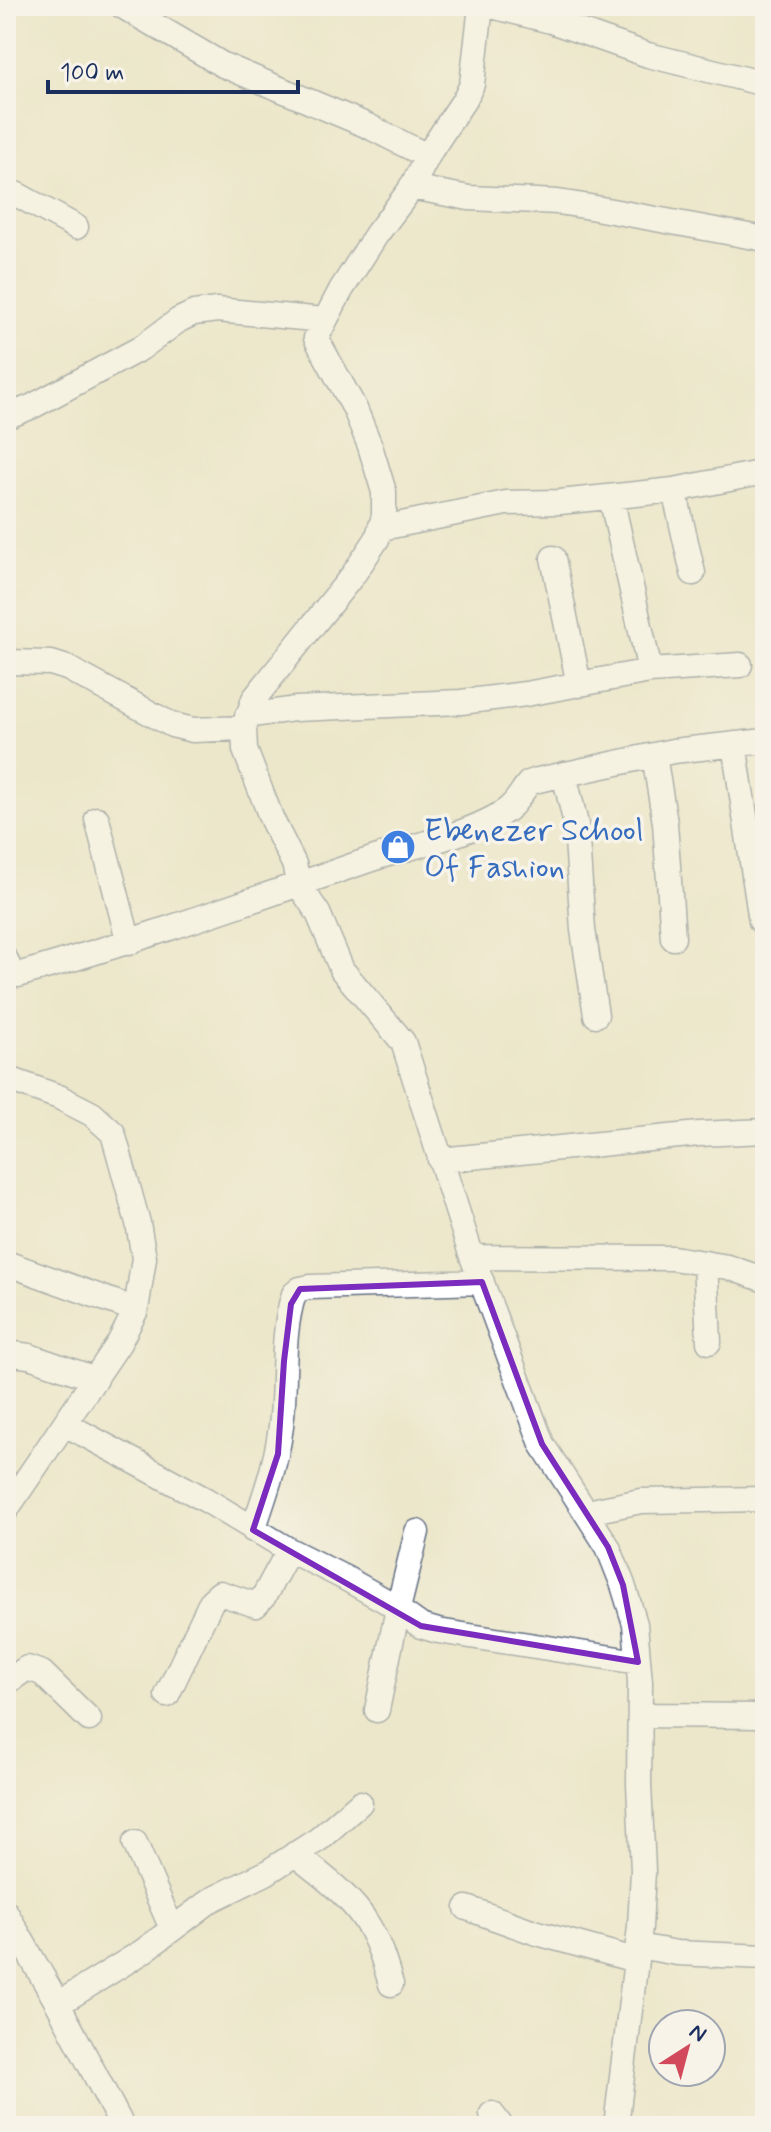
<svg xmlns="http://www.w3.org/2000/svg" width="771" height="2132" viewBox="0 0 771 2132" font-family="Mynerve,sans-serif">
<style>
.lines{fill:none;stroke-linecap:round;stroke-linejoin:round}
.minor-casing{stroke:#646f84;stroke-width:27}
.minor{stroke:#fff;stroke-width:24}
.marked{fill:none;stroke:#7b2cbf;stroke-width:6;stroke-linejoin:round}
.labels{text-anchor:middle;stroke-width:7;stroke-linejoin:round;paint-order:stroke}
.shop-label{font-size:32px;fill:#366cbe;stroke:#f7f3e8;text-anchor:start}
</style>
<rect width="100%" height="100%" fill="#f7f3e8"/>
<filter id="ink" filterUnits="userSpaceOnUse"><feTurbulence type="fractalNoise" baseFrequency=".0125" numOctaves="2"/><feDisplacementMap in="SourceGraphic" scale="16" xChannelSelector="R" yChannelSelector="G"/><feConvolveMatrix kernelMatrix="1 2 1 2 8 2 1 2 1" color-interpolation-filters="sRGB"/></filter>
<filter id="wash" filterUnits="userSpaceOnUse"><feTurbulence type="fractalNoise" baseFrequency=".006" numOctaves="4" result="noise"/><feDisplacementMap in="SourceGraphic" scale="32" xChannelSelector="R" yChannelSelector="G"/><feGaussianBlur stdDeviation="1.8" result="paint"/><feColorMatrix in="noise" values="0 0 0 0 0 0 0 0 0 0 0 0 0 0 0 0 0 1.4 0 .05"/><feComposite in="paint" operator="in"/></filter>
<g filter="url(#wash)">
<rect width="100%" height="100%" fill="#ece7cb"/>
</g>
<g filter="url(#ink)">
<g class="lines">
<defs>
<path id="minor" d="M 122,6 L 223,65 L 368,126 L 427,156
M 481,6 L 472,84 L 466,97 L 431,150 L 410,190 L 376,235 L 341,290 L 316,338 L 355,409 L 370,446 L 384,492 L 384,516 L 377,539 L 353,575 L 254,699 L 244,728 L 245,750 L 272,820 L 294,864 L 299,885 L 318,913 L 342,970 L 403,1042 L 470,1251 L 542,1444 L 608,1547 L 623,1585 L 635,1624 L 640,1682 L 639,1784 L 643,1871 L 640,1927 L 616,2126
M 492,6 L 551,21 L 648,55 L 765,84
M 411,187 L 469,198 L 558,202 L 590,207 L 765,239
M 6,191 L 18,195 L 76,227
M 6,417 L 33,406 L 141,348 L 179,320 L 194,313 L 217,310 L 324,320
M 674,490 L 693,573
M 611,497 L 650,671
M 382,528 L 506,503 L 560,502 L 674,490 L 765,472
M 553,558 L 579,685
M 6,662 L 51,663 L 67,668 L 172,725 L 193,730 L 244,728
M 247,716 L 295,709 L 461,702 L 526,694 L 650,671 L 740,665
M 734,744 L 761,921
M 654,755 L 665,823 L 673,938
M 564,774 L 576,824 L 583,930 L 596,1015
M 97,819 L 129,943
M 6,960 L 11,973 L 18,975 L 28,972 C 143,939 255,899 369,860 C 413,845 460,838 501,814 C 515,806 519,795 529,783 L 538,780 L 673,751 L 765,741
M 6,1078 L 59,1097 L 92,1114 L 113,1133 L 138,1223 L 144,1258 L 136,1310 L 119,1343 L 6,1510
M 440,1160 L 699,1134 L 765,1131
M 473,1257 L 673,1258 L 728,1267 L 765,1280
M 6,1263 L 136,1310
M 705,1263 L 709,1342
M 6,1353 L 29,1356 L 96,1379
M 65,1424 L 206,1500 L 289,1550 L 345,1578 L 386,1601 L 421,1626 L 438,1631 L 638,1662
M 587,1512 L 641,1501 L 765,1499
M 253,1530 C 266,1492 279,1456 282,1416 C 286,1376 281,1333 294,1294 L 300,1289 L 310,1287 L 482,1282
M 6,1683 L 27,1668 L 42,1673 L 89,1719
M 167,1695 L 212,1600 L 220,1593 L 256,1605 L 264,1596 L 289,1550
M 377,1710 L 398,1609 L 417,1532
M 640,1715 L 765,1716
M 135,1843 L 172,1929
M 295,1854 C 321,1875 351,1896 368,1925 C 379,1943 385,1964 391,1984
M 467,1908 L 537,1933 L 635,1960
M 6,1913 L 58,2004 L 122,2126
M 638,1946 L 677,1953 L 765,1957
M 58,2004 L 142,1952 L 211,1900 L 266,1873 L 319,1839 L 360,1803
M 492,2114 L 501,2126"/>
</defs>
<use href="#minor" class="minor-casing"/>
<use href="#minor" class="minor"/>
</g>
</g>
<path d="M0 0H771V2132H0ZM 482,1282 L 542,1444 L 608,1547 L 623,1585 L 638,1662 L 421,1626 L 253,1530 L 278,1454 L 284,1361 L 291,1304 L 300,1289 Z" fill="#ece7cb" fill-opacity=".55" fill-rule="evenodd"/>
<path class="marked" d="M 482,1282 L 542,1444 L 608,1547 L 623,1585 L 638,1662 L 421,1626 L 253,1530 L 278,1454 L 284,1361 L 291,1304 L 300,1289 Z"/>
<defs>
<symbol id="shop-disc" viewBox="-11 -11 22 22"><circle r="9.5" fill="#3f7fe0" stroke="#f7f3e8"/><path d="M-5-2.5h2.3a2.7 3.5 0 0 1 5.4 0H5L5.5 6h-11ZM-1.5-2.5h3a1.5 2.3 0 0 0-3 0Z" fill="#fff"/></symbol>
</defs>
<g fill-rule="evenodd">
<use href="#shop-disc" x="378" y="827" width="40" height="40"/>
</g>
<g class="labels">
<g class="shop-label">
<text x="424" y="840">Ebenezer School<tspan x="424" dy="37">Of Fashion</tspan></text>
</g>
</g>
<rect width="771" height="2132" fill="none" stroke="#f7f3e8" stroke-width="32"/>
<g transform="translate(687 2048) rotate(36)"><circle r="38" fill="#f7f3e8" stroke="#9fa5b1" stroke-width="2"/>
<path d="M0-6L14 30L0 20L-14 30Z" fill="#d1495b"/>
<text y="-12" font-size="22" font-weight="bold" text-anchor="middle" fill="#1b2f5e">N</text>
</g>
<path d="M48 80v12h250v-12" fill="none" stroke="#1b2f5e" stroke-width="4"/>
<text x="60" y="80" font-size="24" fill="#1b2f5e" stroke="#f7f3e8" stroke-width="6" paint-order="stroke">100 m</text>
</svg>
